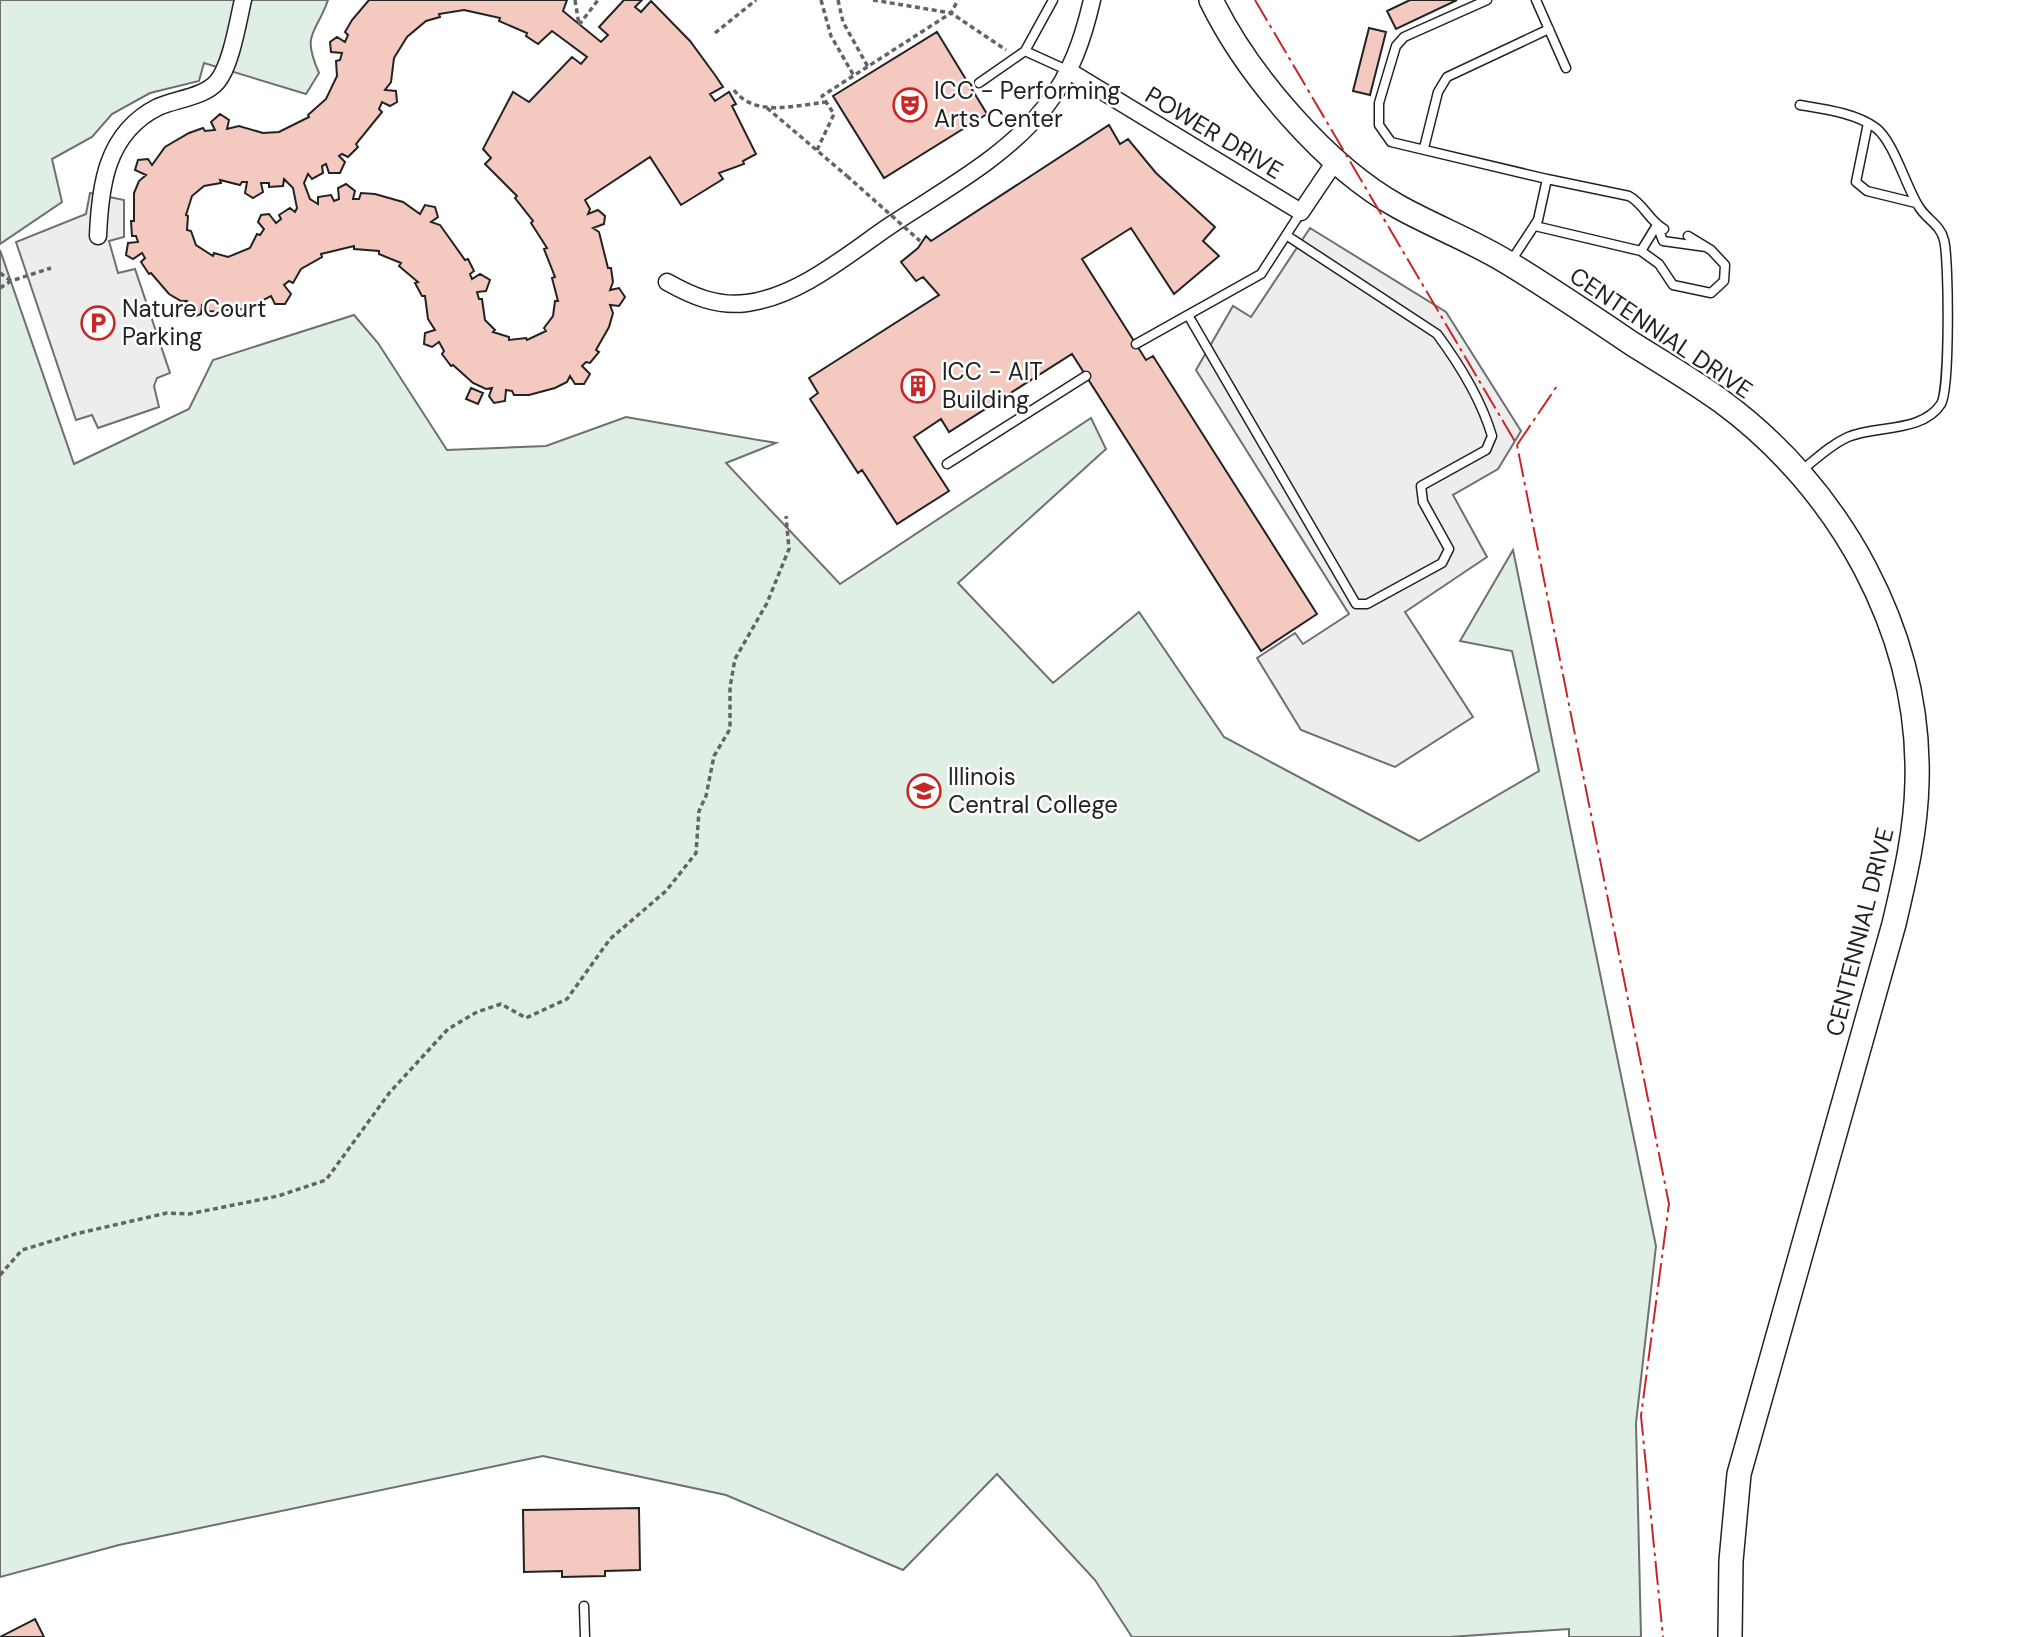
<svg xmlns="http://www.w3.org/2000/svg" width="2021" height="1637" viewBox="0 0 2021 1637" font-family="'DM Sans',sans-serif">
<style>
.green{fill:#e0efe3;stroke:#6f6f6f;stroke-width:2}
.parking{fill:#ededed;stroke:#6f6f6f;stroke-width:2}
.building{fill:#f3c9c0;stroke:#222;stroke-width:2;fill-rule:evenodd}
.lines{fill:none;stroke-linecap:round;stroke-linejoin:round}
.lane-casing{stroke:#222;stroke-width:11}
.street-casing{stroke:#222;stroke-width:19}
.secondary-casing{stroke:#222;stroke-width:26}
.path{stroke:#646464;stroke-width:3.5;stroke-dasharray:5 3.5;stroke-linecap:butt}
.lane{stroke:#fff;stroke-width:8}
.street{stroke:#fff;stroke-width:16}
.secondary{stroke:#fff;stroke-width:23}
.path-bridge{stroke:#646464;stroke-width:3.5;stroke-dasharray:5 3.5;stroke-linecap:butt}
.power{stroke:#c62828;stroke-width:2;stroke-dasharray:24 5 3.5 5;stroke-linecap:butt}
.labels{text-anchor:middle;stroke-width:5;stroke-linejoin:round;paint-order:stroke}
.poi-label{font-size:24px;fill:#222;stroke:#fff;text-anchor:start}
.street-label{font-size:24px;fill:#222;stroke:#fff}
</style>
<rect width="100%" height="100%" fill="#fff"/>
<path class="green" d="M 0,0 L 328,0 C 316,35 301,32 319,73 L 306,94 L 204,63 L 199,81 L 150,93 L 112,114 L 92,137 L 52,159 L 62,202 L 0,244 Z
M 0,250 L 74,464 L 189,409 L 213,360 L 354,315 L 378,343 L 447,450 L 546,446 L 626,417 L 776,443 L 726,463 L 840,584 L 1091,418 L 1106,449 L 958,583 L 1053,683 L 1139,612 L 1224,737 L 1419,841 L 1539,771 L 1512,651 L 1460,641 L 1513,550 L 1656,1246 L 1636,1423 L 1641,1637 L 1569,1637 L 1569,1629 L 1449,1637 L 1132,1637 L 1095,1580 L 997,1474 L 903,1570 L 726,1495 L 543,1456 L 119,1545 L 0,1577 Z"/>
<path class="parking" d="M 90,193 L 124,200 L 124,237 L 109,241 L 118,273 L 135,269 L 170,373 L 157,378 L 154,386 L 159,407 L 98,428 L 92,415 L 76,420 L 16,242 L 86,214 Z
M 1310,228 L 1446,312 L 1521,431 L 1498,469 L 1453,495 L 1487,557 L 1405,612 L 1473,717 L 1395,767 L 1301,730 L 1257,658 L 1295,633 L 1303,644 L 1349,614 L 1196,370 L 1233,306 L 1251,317 Z"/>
<path class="building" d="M 369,0 L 567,0 L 563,11 L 601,42 L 608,35 L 599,27 L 624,0 L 642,0 L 635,7 L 641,12 L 651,1 L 690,41 L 715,75 L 723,87 L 710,94 L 715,101 L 729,92 L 736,104 L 732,106 L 756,154 L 743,161 L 744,164 L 719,173 L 723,179 L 681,205 L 650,157 L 585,200 L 590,209 L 588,214 L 598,210 L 605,216 L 604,224 L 593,228 L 599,232 L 608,268 L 611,268 L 613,282 L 610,290 L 619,288 L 625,297 L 619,306 L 610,305 L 613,313 L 609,327 L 596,350 L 599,352 L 590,363 L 586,362 L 582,366 L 590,374 L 584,384 L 575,384 L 570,376 L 567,382 L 555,388 L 529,395 L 514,395 L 512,391 L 506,390 L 505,401 L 494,403 L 489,396 L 492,388 L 486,389 L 473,383 L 453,365 L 451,366 L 442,354 L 444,351 L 439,342 L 432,347 L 424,344 L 425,333 L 435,330 L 428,319 L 425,296 L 422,296 L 415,283 L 418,282 L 399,266 L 401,263 L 379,254 L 379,251 L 354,249 L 354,246 L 321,254 L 322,257 L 301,269 L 293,283 L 289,281 L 284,285 L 291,294 L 285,304 L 275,304 L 271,296 L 263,300 L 263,304 L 249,309 L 223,310 L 222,312 L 207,311 L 207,306 L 202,305 L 201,314 L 193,317 L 184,310 L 187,301 L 181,301 L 169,294 L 151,273 L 149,274 L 141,262 L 145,258 L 142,253 L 133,259 L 126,255 L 128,243 L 138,242 L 136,236 L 132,236 L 131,221 L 134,221 L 134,193 L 139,181 L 146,175 L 135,170 L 138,160 L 148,159 L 152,165 L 165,147 L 189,133 L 203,128 L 205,131 L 215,130 L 211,122 L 220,114 L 229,120 L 227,129 L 239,126 L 263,133 L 279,132 L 309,117 L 308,115 L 326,99 L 337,76 L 336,61 L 340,60 L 342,53 L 331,52 L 330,42 L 337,37 L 345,42 L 348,35 L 345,32 L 352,20 ZM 464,10 L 500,18 L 499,21 L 527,33 L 526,36 L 538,44 L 552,31 L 587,57 L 581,64 L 572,57 L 529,102 L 513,92 L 483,149 L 491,158 L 485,164 L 517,196 L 515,198 L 533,221 L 531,223 L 547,248 L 544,249 L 555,277 L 552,278 L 558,301 L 555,301 L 553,316 L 544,328 L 546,331 L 527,340 L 526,338 L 509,340 L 509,337 L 493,332 L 495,330 L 485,320 L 482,299 L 479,299 L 477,292 L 486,291 L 490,280 L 480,274 L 472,279 L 470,274 L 474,271 L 468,259 L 465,260 L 440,225 L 431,222 L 438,217 L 435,207 L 425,205 L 420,214 L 403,202 L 375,194 L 361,193 L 359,199 L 353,199 L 355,191 L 346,184 L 338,188 L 339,199 L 334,201 L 331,195 L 318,197 L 318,204 L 310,199 L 304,183 L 308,174 L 312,179 L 323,173 L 322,166 L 326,164 L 329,173 L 340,173 L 345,162 L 339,156 L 342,154 L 348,157 L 358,147 L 356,144 L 382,112 L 379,109 L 382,102 L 390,106 L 397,102 L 396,91 L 385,90 L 391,82 L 394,58 L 407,37 L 426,21 L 440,17 L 439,14 ZM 284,179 L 293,188 L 297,208 L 295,212 L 290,208 L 279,215 L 281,219 L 276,223 L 269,214 L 261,215 L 258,222 L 264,229 L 260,235 L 257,234 L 250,248 L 228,257 L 214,253 L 213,256 L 196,245 L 191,231 L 187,230 L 188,216 L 186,215 L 192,196 L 204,186 L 221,183 L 220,180 L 240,185 L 242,182 L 247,182 L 245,193 L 253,198 L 263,192 L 261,183 L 269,183 L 269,187 L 283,186 Z
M 1410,0 L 1457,0 L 1396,29 L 1387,11 Z
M 1369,28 L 1386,32 L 1370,95 L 1353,91 Z
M 937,32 L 987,114 L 884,178 L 833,96 Z
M 1109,125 L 1120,144 L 1128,139 L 1156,173 L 1215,227 L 1203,241 L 1219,256 L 1174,294 L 1131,228 L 1082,259 L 1146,360 L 1153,356 L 1317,614 L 1261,651 L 1072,354 L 949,432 L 941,419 L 914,437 L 949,491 L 897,524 L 862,470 L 858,473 L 810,399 L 818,393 L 809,378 L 939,295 L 923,277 L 916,281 L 901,262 L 918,248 L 926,236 L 931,241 Z
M 471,388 L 483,393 L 478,404 L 466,399 Z
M 639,1508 L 640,1570 L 605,1571 L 605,1576 L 562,1577 L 562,1571 L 524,1572 L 523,1510 Z
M 35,1619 L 44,1637 L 0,1637 Z"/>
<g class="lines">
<defs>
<path id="lane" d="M 1053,0 L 1025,51 L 1069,71
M 1487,0 L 1404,37 L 1396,46 L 1379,103 L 1379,125 L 1391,142 L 1547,179 L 1538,220 L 1511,261
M 1536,0 L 1566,68
M 979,83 L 1025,51
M 1800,105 C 1824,109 1856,113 1876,128 C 1894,142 1906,187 1919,207 C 1927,220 1940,224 1944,240 C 1949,259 1950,389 1941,404 C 1922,433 1876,425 1848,437 C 1830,445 1816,459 1801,471
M 1868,123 L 1856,182 L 1867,191 L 1916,203
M 1424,148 L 1438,92 L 1447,77 L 1549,29
M 1547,179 L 1629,196 C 1644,204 1649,221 1664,229
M 1657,225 L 1663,241 L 1706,247
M 1535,226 L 1641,251 L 1659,264 L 1673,285 L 1711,293 L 1724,281 L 1725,265 L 1711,250 L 1688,236
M 1641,251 L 1657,225
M 1188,315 L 1356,604 L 1367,604 L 1442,563 L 1449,549 L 1423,502 L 1421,486 L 1486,450 L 1492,436 C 1481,399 1460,365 1437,334 L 1286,235
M 1136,344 L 1261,274 L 1301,212
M 947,464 L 1086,376
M 584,1606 L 585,1637"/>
<path id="street" d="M 1069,71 L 1301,212 L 1336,160
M 98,236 C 100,186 106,133 158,107 C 176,99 204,97 217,82 C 231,66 238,21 243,0
M 667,282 C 692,296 717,307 747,303 C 800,296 848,254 891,225 C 944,190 1006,157 1046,106 C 1071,74 1083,39 1092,0"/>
<path id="secondary" d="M 1211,0 C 1247,74 1326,167 1399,207 C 1435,227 1475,242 1510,264 C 1551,289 1591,316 1631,343 C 1661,362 1692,380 1721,401 C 1840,488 1921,633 1917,782 C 1916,831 1905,877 1894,924 L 1739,1474 L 1731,1561 L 1730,1637"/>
</defs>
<use href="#lane" class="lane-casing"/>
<use href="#street" class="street-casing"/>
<use href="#secondary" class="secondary-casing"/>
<path class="path" d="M 575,0 L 579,25
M 821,0 L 831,36 L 854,76
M 838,0 L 843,22 L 868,67
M 873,0 L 951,13 L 1006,50
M 579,25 L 598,0
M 715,33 L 756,0
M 734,90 C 755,118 796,105 827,102
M 767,108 L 847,176
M 817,150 L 834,114 L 822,96 L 951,13 L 958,0
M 0,273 L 11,281
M 0,288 L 11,281 L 51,268
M 0,1275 L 22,1250 L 75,1234 L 167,1213 L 189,1214 L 278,1196 L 326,1180 L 390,1092 L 448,1029 L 477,1012 L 501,1004 L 526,1018 L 567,999 L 610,939 L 666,891 L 696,853 L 699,811 L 706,796 L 714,756 L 730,729 L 730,687 L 735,659 L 767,603 L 789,549 L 786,516"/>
<use href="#lane" class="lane"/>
<use href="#street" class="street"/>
<use href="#secondary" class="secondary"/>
<path class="path-bridge" d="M 847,176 L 920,241"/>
<path class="power" d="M 1255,0 L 1517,445 L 1669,1204 L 1641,1416 L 1663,1637
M 1517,445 L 1557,386"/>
</g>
<defs>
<symbol id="theatre-ring" viewBox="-11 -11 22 22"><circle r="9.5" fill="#fff" stroke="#c62828" stroke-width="1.5"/><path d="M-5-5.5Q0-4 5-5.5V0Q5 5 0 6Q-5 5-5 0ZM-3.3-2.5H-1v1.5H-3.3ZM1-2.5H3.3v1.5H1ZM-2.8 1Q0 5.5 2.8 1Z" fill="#c62828"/></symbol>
<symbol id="parking-ring" viewBox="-11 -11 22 22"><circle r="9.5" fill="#fff" stroke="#c62828" stroke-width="1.5"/><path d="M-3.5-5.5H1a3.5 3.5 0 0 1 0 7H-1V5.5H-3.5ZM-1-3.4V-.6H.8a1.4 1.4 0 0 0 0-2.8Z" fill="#c62828"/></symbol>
<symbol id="building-ring" viewBox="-11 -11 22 22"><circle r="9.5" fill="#fff" stroke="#c62828" stroke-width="1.5"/><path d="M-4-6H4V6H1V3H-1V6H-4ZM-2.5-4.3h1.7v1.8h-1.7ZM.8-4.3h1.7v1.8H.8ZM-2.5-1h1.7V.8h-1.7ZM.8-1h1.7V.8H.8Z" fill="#c62828"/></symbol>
<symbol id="university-ring" viewBox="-11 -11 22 22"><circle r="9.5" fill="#fff" stroke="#c62828" stroke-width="1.5"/><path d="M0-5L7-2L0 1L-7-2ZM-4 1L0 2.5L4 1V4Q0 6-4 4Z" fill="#c62828"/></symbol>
</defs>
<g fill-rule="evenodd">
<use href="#theatre-ring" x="891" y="86" width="38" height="38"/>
<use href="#parking-ring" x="79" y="304" width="38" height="38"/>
<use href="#building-ring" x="899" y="367" width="38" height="38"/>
<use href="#university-ring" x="905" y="772" width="38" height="38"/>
</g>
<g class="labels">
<g class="poi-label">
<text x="934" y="99">ICC - Performing<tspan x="934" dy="28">Arts Center</tspan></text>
<text x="122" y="317">Nature Court<tspan x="122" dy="28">Parking</tspan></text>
<text x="942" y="380">ICC - AIT<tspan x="942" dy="28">Building</tspan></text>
<text x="948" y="785">Illinois<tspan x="948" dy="28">Central College</tspan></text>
</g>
<g class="street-label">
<text transform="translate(1214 133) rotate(31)" y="8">POWER DRIVE</text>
<text transform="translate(1661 333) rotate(34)" y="8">CENTENNIAL DRIVE</text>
<text transform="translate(1860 932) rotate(-76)" y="8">CENTENNIAL DRIVE</text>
</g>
</g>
</svg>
